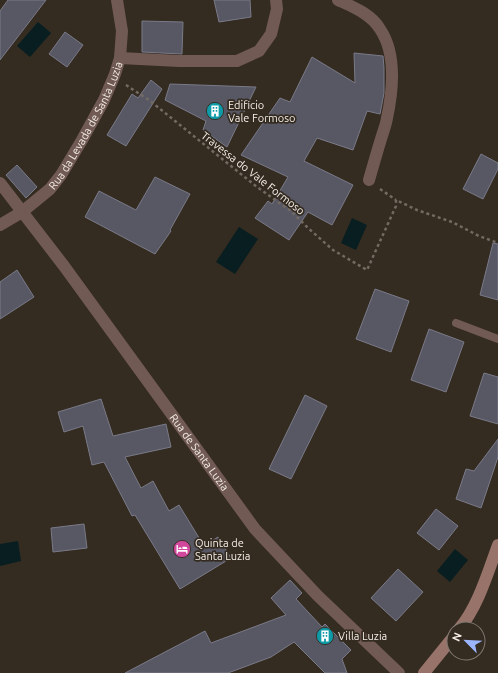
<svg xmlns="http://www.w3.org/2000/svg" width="498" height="673" viewBox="0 0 498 673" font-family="Ubuntu,sans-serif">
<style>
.water{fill:#081e20}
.building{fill:#585865;stroke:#7a7a88}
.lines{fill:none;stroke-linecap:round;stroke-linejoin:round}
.path{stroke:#736b62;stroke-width:2.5;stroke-dasharray:3 3;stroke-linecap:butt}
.lane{stroke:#715a54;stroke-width:8}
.street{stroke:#715a54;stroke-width:12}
.secondary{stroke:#97736a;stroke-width:12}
.labels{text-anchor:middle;stroke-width:3.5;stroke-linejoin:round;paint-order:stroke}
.poi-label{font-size:11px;fill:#f5efe8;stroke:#342b21;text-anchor:start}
.street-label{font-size:11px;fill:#f5efe8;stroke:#342b21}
</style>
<rect width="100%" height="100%" fill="#342b21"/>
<path class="water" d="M 38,22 L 51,33 L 30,57 L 17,46 Z
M 352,218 L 367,225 L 356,250 L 341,243 Z
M 239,227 L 258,239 L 235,274 L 216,262 Z
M 18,541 L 21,561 L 0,566 L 0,544 Z
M 455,549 L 468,560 L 450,582 L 437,571 Z"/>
<path class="building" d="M 8,0 L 46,0 L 0,60 L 0,11 Z
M 214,0 L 250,0 L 251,17 L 219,22 Z
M 142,21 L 183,22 L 182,54 L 142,52 Z
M 65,32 L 83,45 L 67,67 L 49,54 Z
M 354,53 L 383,56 L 384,68 L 384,93 L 380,114 L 367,111 L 353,150 L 317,138 L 304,161 L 353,185 L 332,225 L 308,212 L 289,240 L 255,218 L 268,201 L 272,204 L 288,177 L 241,155 L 280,98 L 290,102 L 312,57 L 355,83 Z
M 151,80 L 162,89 L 126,146 L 107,135 L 132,94 L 138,98 Z
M 170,84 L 256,87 L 227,147 L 203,130 L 206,121 L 165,100 Z
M 481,154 L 498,163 L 498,169 L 483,199 L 463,189 Z
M 17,165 L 37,187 L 26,198 L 6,175 Z
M 155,177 L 190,194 L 170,230 L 171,231 L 155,254 L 85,217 L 99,191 L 136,210 Z
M 493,243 L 498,244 L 498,300 L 480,295 Z
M 17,270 L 34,297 L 0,319 L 0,282 Z
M 375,289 L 409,301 L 391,352 L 356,339 Z
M 429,329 L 464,342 L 446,392 L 411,380 Z
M 484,373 L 498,377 L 498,424 L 470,416 Z
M 305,395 L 327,406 L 291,479 L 269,469 Z
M 101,399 L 113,436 L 166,424 L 171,447 L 125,457 L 141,488 L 153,481 L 169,511 L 179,505 L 204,546 L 218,537 L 231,558 L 180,589 L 135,515 L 132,516 L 104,462 L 92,465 L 83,426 L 64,432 L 58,412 Z
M 498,439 L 498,457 L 481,508 L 456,499 L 466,469 L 474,471 Z
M 436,509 L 458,526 L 439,550 L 417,533 Z
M 84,524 L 87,548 L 53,552 L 51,528 Z
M 398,569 L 423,592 L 396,621 L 371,598 Z
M 290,580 L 302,593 L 296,599 L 322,627 L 325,624 L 351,650 L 342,659 L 347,673 L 325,673 L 294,642 L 271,657 L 228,673 L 125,673 L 205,631 L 211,643 L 286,615 L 271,598 Z"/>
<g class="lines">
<path class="path" d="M 126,85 L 132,89 L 149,100 L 257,187 L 291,211 L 308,228 L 333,250 L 367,270 L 396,206 L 396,200 L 417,210 L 452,222 L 479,236 L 498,243
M 380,189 L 396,200"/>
<path class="lane" d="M 456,323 L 498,339"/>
<g class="street">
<path d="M 338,0 C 353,7 371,14 380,29 C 397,54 393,90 387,118 C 386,125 383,132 381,139 C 377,152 373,166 369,180"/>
<path d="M 120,58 L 179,61 L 237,61 L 259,51 L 271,34 L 277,9 L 276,0"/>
<path id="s1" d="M 0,183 L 64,266 L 255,529 L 318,596 L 399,673"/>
<path id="s2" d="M 0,225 L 22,212 L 50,189 L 61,175 L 82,140 L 104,100 L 115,74 L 120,58 L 122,31 L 117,0"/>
</g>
<path class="secondary" d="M 459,629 C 478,607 488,572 498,545
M 424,673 L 454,636"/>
</g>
<defs>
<symbol id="building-disc" viewBox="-11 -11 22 22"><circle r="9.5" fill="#0f9aa8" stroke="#342b21"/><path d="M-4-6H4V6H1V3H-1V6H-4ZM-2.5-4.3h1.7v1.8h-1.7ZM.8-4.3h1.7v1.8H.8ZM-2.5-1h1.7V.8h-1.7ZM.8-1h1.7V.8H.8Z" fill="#fff"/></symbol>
<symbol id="hotel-disc" viewBox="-11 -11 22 22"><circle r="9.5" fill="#d1479c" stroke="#342b21"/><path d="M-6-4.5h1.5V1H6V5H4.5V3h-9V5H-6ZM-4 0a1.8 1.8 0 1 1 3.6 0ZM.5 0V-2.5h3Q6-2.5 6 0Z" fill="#fff"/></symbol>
</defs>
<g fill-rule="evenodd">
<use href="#building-disc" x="205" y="101" width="20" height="20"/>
<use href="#hotel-disc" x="172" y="539" width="20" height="20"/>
<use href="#building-disc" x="315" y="626" width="20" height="20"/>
</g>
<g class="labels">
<g class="poi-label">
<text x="228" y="109">Edificio<tspan x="228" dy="13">Vale Formoso</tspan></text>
<text x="195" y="547">Quinta de<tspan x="195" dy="13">Santa Luzia</tspan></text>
<text x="338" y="640">Villa Luzia</text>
</g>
<g class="street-label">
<text dy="4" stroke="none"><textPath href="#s2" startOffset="135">Rua da Levada de Santa Luzia</textPath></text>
<text transform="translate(253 173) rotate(38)" y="4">Travessa do Vale Formoso</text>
<text dy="4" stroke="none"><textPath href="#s1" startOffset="335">Rua de Santa Luzia</textPath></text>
</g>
</g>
<g transform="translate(466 641) rotate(294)"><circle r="19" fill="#342b21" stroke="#817971"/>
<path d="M0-3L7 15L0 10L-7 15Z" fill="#9bb5fd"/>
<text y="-6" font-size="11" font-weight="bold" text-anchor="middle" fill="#f5efe8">N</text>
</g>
</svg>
